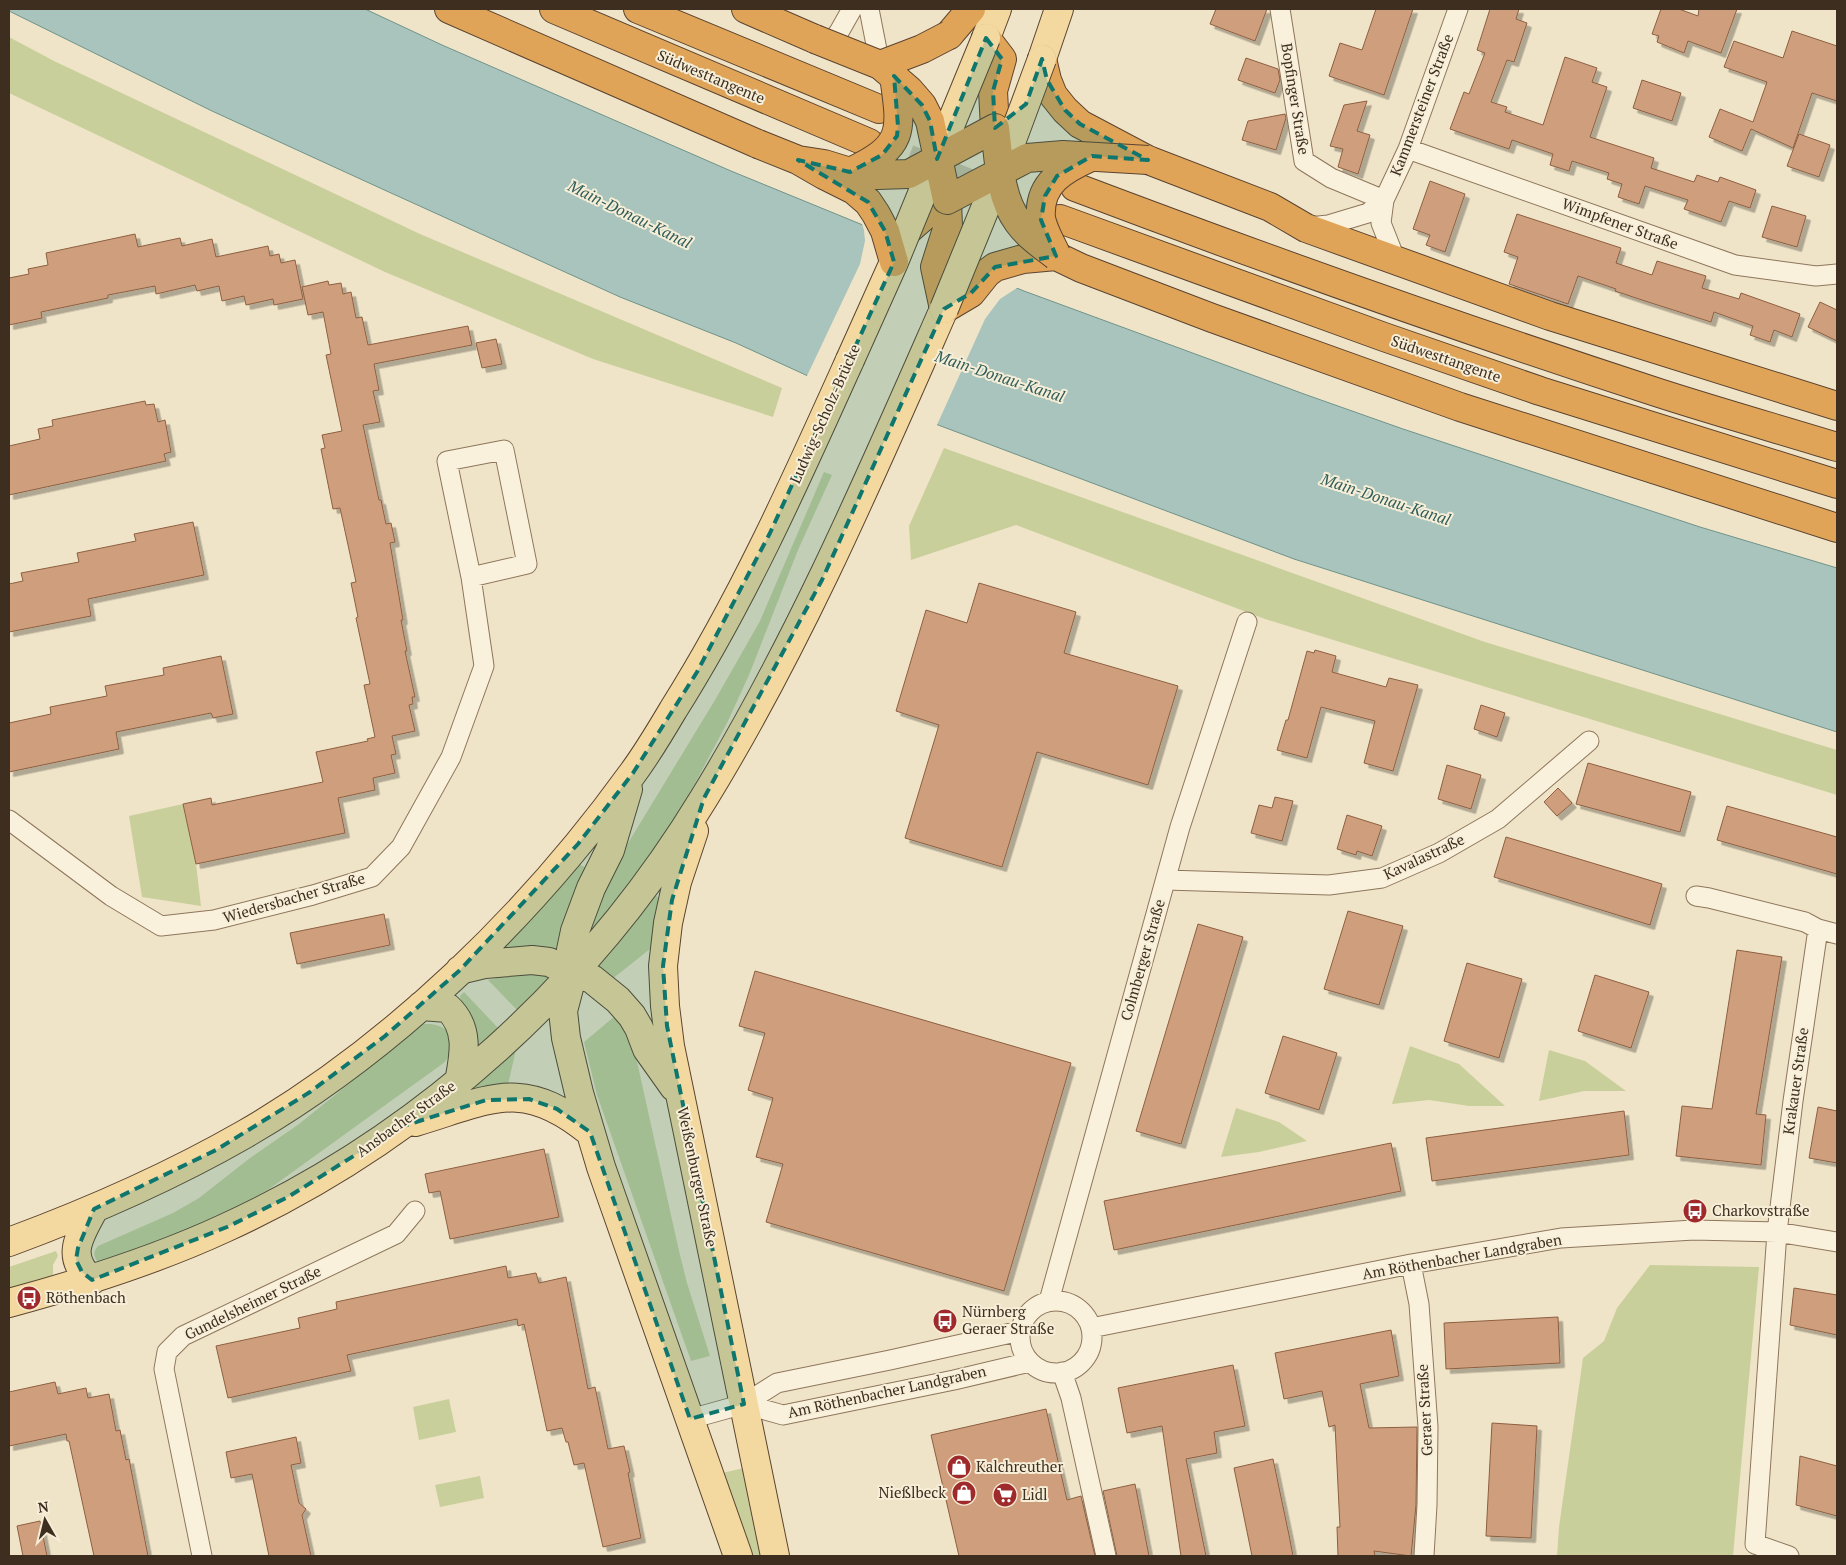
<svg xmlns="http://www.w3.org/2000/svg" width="1846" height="1565" viewBox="0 0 1846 1565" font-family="'PT Serif',serif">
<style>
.green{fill:#c9cf9b}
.water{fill:#a9c4bc;stroke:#6f938a}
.pier{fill:#f0e4c8}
.building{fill:#cf9f7d;stroke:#8d5f41;filter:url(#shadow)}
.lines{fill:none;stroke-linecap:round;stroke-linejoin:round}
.highway-tunnel{stroke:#ccc0a6;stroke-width:28;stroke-dasharray:28 14;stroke-linecap:butt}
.street-casing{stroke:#8d765c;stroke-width:21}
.primary-casing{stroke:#5b4430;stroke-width:30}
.highway-casing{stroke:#5b4430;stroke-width:30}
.street{stroke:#faf1dc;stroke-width:19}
.primary{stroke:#f3d9a0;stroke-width:28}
.highway{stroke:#e0a458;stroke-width:28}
.primary-bridge-casing{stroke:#5b4430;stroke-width:30;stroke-linecap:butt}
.highway-bridge-casing{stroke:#5b4430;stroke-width:30;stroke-linecap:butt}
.primary-bridge{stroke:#f3d9a0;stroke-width:28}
.highway-bridge{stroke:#e0a458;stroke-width:28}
.marked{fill:#0f766e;fill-opacity:0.2;stroke:#0f766e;stroke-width:4;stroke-dasharray:10 6;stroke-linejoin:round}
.labels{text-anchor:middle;stroke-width:4;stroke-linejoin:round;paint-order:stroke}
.street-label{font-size:15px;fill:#3d2e20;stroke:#f7eed8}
.poi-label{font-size:15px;fill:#3d2e20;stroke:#f7eed8;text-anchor:start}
.water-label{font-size:16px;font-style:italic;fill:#2f5d5a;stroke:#f7eed8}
</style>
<defs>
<filter id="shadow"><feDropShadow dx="4.5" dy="4.5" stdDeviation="0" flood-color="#0004"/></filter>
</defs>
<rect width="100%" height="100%" fill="#f0e4c8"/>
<path class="green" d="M 9,37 L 54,61 L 420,234 L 782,388 L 773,417 L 593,359 L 385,272 L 9,93 Z
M 944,448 L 1485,642 L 1837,750 L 1837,795 L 1265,619 L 1016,525 L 911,560 L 909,526 Z
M 824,472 L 832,475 L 798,550 L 749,675 L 727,723 L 682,808 L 646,863 L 586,940 L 592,909 L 622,853 L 715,700 L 760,621 Z
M 183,804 L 196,864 L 201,906 L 142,897 L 129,816 Z
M 578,863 L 586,868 L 572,899 L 555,952 L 498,951 Z
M 654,894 L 660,899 L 650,949 L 611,980 L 596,966 Z
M 530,974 L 546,975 L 548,982 L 518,1011 L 488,980 L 505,976 Z
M 464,992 L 499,1029 L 479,1049 L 475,1048 C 474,1036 474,1024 470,1014 C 468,1007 460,1003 460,996 Z
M 615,1016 L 622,1023 L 634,1048 L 679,1251 L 687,1283 L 710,1356 L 691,1361 L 597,1095 L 584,1042 Z
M 424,1024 C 450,1023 459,1040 445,1062 L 269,1189 L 221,1217 L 105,1262 L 98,1262 C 93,1256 93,1252 98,1246 L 173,1213 L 199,1198 L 250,1158 L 299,1124 L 418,1028 Z
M 1410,1046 L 1459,1064 L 1505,1106 L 1469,1106 L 1429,1100 L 1392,1104 Z
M 515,1050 L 515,1054 L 507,1089 L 475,1094 L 471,1087 Z
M 1549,1050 L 1585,1061 L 1626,1091 L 1584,1091 L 1539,1101 Z
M 1236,1108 L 1279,1122 L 1307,1141 L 1259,1152 L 1221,1157 Z
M 56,1251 L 58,1256 L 53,1265 L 53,1279 L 9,1291 L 9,1267 Z
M 1650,1265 L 1759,1267 L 1733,1556 L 1557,1556 L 1559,1527 L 1583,1358 L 1604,1341 L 1617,1308 Z
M 449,1399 L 456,1432 L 419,1440 L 413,1407 Z
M 744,1468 L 763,1556 L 747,1556 L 722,1473 Z
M 480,1476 L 484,1498 L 440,1507 L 435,1485 Z"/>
<path class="water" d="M 9,9 L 365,9 L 442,45 L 731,171 L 1024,291 L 1304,394 L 1403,429 L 1700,527 L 1837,568 L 1837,732 L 1294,559 L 808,376 L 736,343 L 620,297 L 380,188 L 212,111 L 9,11 Z"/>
<path class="pier" d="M 861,221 L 1020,286 L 1000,299 L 985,319 L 936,427 L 806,378 L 860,264 L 865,241 L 864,230 Z"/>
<path class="building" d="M 1216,9 L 1267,9 L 1255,41 L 1210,24 Z
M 1376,9 L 1413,9 L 1384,95 L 1329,76 L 1340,43 L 1362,50 Z
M 1490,9 L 1519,9 L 1516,19 L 1527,23 L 1514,62 L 1507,60 L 1491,102 L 1507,107 L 1505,112 L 1543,125 L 1565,57 L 1597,68 L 1592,82 L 1607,87 L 1590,137 L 1654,158 L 1651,168 L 1694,182 L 1697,175 L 1718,182 L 1720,177 L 1756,190 L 1750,208 L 1729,201 L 1721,222 L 1684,209 L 1688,200 L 1645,186 L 1639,204 L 1618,197 L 1622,184 L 1607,179 L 1609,173 L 1572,161 L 1569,171 L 1550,165 L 1553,154 L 1512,140 L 1509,149 L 1450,129 L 1464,92 L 1469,94 L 1485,53 L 1477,50 Z
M 1661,9 L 1679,9 L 1698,16 L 1699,9 L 1737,9 L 1721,53 L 1688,41 L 1684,53 L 1657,42 L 1659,36 L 1652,34 Z
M 1792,31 L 1837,46 L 1837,101 L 1812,93 L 1793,148 L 1751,129 L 1742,151 L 1709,137 L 1720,109 L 1753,122 L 1767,82 L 1724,67 L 1734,41 L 1783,58 Z
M 1246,58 L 1278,69 L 1280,80 L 1275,93 L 1238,80 Z
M 1642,80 L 1681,93 L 1672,121 L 1633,108 Z
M 1367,101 L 1357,131 L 1370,135 L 1358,174 L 1338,167 L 1343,149 L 1330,146 L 1344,105 Z
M 1285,114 L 1286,118 L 1276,150 L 1242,140 L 1248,121 Z
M 1799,134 L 1830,145 L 1819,177 L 1787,166 Z
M 1430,181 L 1465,194 L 1445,252 L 1426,245 L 1430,235 L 1413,229 Z
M 1772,206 L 1806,216 L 1797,247 L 1762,237 Z
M 1517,214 L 1621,248 L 1616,263 L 1652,275 L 1657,261 L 1706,276 L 1702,288 L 1739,299 L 1741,293 L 1800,314 L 1792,337 L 1774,330 L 1770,342 L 1750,335 L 1753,326 L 1714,312 L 1711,322 L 1645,301 L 1615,291 L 1616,289 L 1578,276 L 1568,304 L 1509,284 L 1518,257 L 1504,252 Z
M 135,234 L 138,247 L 180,238 L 182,246 L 212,239 L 216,257 L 268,246 L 270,256 L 279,254 L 281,263 L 295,260 L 303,299 L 274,305 L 273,299 L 246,305 L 244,296 L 222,301 L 219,286 L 197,291 L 195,285 L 156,294 L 155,286 L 108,295 L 108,298 L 41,312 L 42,318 L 9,325 L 9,278 L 29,274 L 28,269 L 48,265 L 46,253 Z
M 328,281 L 329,285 L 341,283 L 343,294 L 351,292 L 356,318 L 362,317 L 368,345 L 468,326 L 472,345 L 374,364 L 379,390 L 373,391 L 380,422 L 363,425 L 379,500 L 381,500 L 386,524 L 391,523 L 395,542 L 390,543 L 403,620 L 401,620 L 407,651 L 405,651 L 415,697 L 412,697 L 413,704 L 409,705 L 415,731 L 392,736 L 396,754 L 391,755 L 395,773 L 373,778 L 375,790 L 338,798 L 345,833 L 196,864 L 183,804 L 211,798 L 212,805 L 323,782 L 316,752 L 368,741 L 367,739 L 375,737 L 364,685 L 370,684 L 356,618 L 358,617 L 351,583 L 356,582 L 340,508 L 333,509 L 321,449 L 325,448 L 322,435 L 342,431 L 326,355 L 331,354 L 323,312 L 308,315 L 302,287 Z
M 1820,302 L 1837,310 L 1837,341 L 1808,327 Z
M 496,339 L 502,364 L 482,368 L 476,343 Z
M 145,401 L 146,405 L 154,404 L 158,422 L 165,420 L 171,452 L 164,454 L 166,461 L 9,495 L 9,446 L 40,439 L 38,429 L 53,426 L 52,420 Z
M 193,522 L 204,575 L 88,599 L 91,616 L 9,632 L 9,584 L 23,581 L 21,573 L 79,562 L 77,553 L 136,541 L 134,534 Z
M 979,583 L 1076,612 L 1064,653 L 1178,686 L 1148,785 L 1037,752 L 1002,867 L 905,838 L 939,725 L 896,711 L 926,610 L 967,623 Z
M 1315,650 L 1336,656 L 1332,672 L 1386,687 L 1389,678 L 1418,685 L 1393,771 L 1364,763 L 1375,721 L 1321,707 L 1307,758 L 1277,750 L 1286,720 L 1288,720 L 1307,651 L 1314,653 Z
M 221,656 L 233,714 L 213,718 L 211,713 L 116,732 L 119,749 L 9,772 L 9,723 L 51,714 L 50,707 L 107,696 L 105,686 L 164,675 L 163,668 Z
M 1481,705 L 1505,713 L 1497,737 L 1474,729 Z
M 1588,763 L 1691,792 L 1680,832 L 1576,804 Z
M 1447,765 L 1481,775 L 1471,809 L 1438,799 Z
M 1558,788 L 1572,803 L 1557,816 L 1544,802 Z
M 1275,797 L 1293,801 L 1282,841 L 1251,833 L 1259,805 L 1272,808 Z
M 1727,806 L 1837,837 L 1837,874 L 1717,840 Z
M 1347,815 L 1382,826 L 1372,856 L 1357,851 L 1356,855 L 1337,849 Z
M 1506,837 L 1662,884 L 1650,925 L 1494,877 Z
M 1348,911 L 1403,926 L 1379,1005 L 1324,989 Z
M 384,914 L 390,945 L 297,964 L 290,933 Z
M 1198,924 L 1243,937 L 1181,1144 L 1136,1131 Z
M 1737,950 L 1782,957 L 1756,1114 L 1766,1115 L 1761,1165 L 1676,1156 L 1682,1106 L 1712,1109 Z
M 1467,963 L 1522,979 L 1499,1058 L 1444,1041 Z
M 755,971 L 1071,1063 L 1004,1291 L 766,1222 L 783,1164 L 756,1157 L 773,1098 L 748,1090 L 765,1033 L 739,1026 Z
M 1595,975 L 1649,992 L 1631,1048 L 1578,1031 Z
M 1283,1036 L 1337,1053 L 1319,1110 L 1265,1093 Z
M 1818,1107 L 1837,1111 L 1837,1163 L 1809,1158 Z
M 1624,1111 L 1629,1155 L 1432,1181 L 1426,1138 Z
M 1391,1143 L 1401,1191 L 1114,1250 L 1104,1201 Z
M 544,1149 L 559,1217 L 450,1239 L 440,1191 L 429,1193 L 425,1174 Z
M 506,1266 L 508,1278 L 536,1273 L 539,1283 L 566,1277 L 588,1389 L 595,1387 L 608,1449 L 624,1446 L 630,1472 L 628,1473 L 641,1538 L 603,1547 L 584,1463 L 574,1465 L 568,1442 L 566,1442 L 562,1428 L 547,1431 L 524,1324 L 518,1326 L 517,1319 L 347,1355 L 351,1371 L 228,1398 L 216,1346 L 300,1328 L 298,1318 L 337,1309 L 336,1302 Z
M 1794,1288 L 1837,1295 L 1837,1335 L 1790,1325 Z
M 1558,1317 L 1560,1363 L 1446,1369 L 1444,1323 Z
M 1391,1330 L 1399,1376 L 1360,1384 L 1369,1428 L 1417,1427 L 1416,1505 L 1411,1556 L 1374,1551 L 1375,1556 L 1338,1556 L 1337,1527 L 1340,1527 L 1335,1425 L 1329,1427 L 1322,1391 L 1284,1399 L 1275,1353 Z
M 1233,1365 L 1245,1426 L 1214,1432 L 1217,1453 L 1186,1459 L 1206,1556 L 1181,1556 L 1162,1426 L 1127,1433 L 1118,1388 Z
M 55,1382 L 58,1394 L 86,1388 L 88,1398 L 109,1394 L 116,1431 L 120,1430 L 126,1460 L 129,1459 L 148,1556 L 94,1556 L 69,1441 L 67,1441 L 66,1434 L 9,1446 L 9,1392 Z
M 1046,1409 L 1067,1500 L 1081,1496 L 1095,1556 L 959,1556 L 931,1435 Z
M 1492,1423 L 1537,1426 L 1531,1538 L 1486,1536 Z
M 296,1437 L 301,1463 L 291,1465 L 299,1503 L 306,1509 L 302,1515 L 311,1556 L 269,1556 L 252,1474 L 231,1478 L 226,1452 Z
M 1800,1456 L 1837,1466 L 1837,1516 L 1796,1505 Z
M 1273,1459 L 1289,1535 L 1293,1556 L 1252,1556 L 1234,1468 Z
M 1135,1484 L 1149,1556 L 1117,1556 L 1103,1491 Z
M 40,1521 L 47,1556 L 23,1556 L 17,1526 Z"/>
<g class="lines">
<path class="highway-tunnel" d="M 869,143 L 1060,219"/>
<defs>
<path id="street" d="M 869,9 L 880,65
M 1280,9 L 1304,161 L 1331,178 L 1384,200
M 829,44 L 839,32 L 852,9
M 1408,149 L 1735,265 L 1816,276 L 1837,274
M 1309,227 L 1328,225 L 1368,213 L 1384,200
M 1396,261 L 1381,223 L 1384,200 L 1408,149 L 1458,9
M 9,820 L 111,896 L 161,926 L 214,920 L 313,895 L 372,877 L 401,847 L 451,757 L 484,666 L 471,577 L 447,461 L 504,450 L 527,564 L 471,577
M 1166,880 L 1329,885 L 1382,878 L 1439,853 L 1498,819 L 1589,741
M 1696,896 L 1709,898 L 1805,922 L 1818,929 L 1793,1101 L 1777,1232 L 1755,1544 L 1789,1556
M 1818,929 L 1837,934
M 1411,1264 L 1419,1304 L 1428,1427 L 1427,1505 L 1424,1556
M 1049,1301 L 1180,827 L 1247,622
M1020 1337a36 36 0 1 1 72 0a36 36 0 1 1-72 0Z
M 1091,1328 L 1411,1264 L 1561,1238 L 1694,1230 L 1777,1232 L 1837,1242
M 1062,1372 L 1071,1398 L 1106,1556
M 744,1404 L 783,1415 L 954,1380 L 1030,1362
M 690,1419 L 744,1404 L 777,1383 L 890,1360 L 1020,1331
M 202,1556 L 164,1369 L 167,1352 L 183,1336 L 396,1234 L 415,1211"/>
<path id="primary" d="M 986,38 L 997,9
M 1042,59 L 1059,9
M 628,789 L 610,850 L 591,888 L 575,931 L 571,950 L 573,973 L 563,1011 L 566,1038 L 579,1093 L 601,1167 L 738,1556
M 694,831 L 677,882 L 668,923 L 663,966 L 665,1006 L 670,1046 L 688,1133 L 775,1556
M 460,970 L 485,964 L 532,960 L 549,962 L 573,973 L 592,979 L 618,1000 L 632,1016 L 639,1028 L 647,1049 L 674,1087
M 421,1006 L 448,1008 C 470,1029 464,1055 459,1082
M 415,1122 C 490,1100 522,1076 590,1132
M 9,1242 C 90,1212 170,1177 245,1134 C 395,1047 531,914 632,774 C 647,754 660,732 673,710 C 743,599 796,480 850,360
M 92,1280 C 64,1257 80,1235 94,1209
M 9,1303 C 83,1283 156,1260 225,1228 C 424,1137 591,984 704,798 C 799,643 871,475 944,309"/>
<path id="highway" d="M 449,9 L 758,144
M 554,9 L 869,143
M 638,9 L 879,109
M 746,9 L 815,39
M 949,35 L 971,9
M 986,38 L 1002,59 L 993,91 L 995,128
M 1042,59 L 1047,80 L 1053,95 L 1065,110 L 1080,124 L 1148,160 L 1270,207 L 1306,228 L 1550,316 L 1837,406
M 1075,187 C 1268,260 1462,329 1659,393 C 1718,412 1778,429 1837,447
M 1060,219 L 1384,337 L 1540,391 L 1837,484
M 907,231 L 930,211 L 947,200 L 948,226 L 935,267 L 944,309 L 971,293 L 987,273 L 995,267 L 1023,259 L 1056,256 L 1081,268 L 1212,318 L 1460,407 L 1837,528"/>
</defs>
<use href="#street" class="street-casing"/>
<use href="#primary" class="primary-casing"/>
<use href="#highway" class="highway-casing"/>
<use href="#street" class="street"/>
<use href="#primary" class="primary"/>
<use href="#highway" class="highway"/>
<defs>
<path id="primary-bridge" d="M 944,309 L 1000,172 L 1042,59
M 850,360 L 894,262 L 986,38"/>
<path id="highway-bridge" d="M 815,39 L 880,65 L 909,90 L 922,105 L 930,121 L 947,200 L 1027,158 L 1063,155 L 1148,160
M 880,65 L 922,49 L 949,35
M 758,144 L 798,160 L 824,175 L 854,190 L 868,202 L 876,214 L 885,231 L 894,262
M 798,160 L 824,164 L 850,172 L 878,175 L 909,174 L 995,128 C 999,159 999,196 1018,222 C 1028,236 1043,246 1056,256
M 850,172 C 905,146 902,132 894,76
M 1056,254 C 1051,243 1043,230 1041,218 C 1038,183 1064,169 1091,157"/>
</defs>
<use href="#primary-bridge" class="primary-bridge-casing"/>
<use href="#highway-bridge" class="highway-bridge-casing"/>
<use href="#primary-bridge" class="primary-bridge"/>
<use href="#highway-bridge" class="highway-bridge"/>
</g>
<path class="marked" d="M 986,38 L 1002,59 L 993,91 L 995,128 L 1026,104 L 1042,59 L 1047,80 L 1065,110 L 1080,124 L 1148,160 L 1092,156 L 1057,176 L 1045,196 L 1041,220 L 1056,256 L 995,267 L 971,293 L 944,309 L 822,580 L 704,798 L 672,900 L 663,966 L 667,1026 L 744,1404 L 690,1419 L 590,1132 L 557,1109 L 529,1099 L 486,1100 L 400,1127 L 288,1197 L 227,1227 L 92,1280 L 82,1272 L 76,1260 L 78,1248 L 94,1209 L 216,1150 L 310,1092 L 385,1036 L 460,970 L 578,844 L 633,773 L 697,672 L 770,533 L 894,262 L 885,231 L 868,202 L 798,160 L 850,172 L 882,155 L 897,136 L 898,126 L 894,76 L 922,105 L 930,121 L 937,159 Z"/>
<defs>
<symbol id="bus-disc" viewBox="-11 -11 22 22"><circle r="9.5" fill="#9e2a2b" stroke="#f7eed8"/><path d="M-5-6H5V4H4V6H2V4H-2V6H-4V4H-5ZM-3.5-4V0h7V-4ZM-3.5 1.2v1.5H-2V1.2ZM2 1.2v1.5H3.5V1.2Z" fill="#fff"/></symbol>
<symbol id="shop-disc" viewBox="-11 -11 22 22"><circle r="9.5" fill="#9e2a2b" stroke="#f7eed8"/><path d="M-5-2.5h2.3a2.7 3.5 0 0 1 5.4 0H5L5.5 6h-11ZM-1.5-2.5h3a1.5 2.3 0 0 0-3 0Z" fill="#fff"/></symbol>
<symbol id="supermarket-disc" viewBox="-11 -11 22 22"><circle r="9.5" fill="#9e2a2b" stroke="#f7eed8"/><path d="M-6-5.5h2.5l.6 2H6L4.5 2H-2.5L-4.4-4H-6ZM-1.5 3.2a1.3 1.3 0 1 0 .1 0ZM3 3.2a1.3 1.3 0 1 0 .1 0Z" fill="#fff"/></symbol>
</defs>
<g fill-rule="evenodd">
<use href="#bus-disc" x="1681" y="1197" width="28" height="28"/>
<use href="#bus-disc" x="15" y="1284" width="28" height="28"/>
<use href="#bus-disc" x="931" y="1307" width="28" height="28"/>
<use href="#shop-disc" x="945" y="1453" width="28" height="28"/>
<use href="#shop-disc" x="950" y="1479" width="28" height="28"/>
<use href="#supermarket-disc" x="991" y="1481" width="28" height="28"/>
</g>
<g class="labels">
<g class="street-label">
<text transform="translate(711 77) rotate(23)" y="5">Südwesttangente</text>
<text transform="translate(1295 99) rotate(81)" y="5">Bopfinger Straße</text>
<text transform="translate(1422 105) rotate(-69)" y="5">Kammersteiner Straße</text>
<text transform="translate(1620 224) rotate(20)" y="5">Wimpfener Straße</text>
<text transform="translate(1446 359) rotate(19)" y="5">Südwesttangente</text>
<text transform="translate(825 414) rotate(-66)" y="5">Ludwig-Scholz-Brücke</text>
<text transform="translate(1424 857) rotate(-25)" y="5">Kavalastraße</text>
<text transform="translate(294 898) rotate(-16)" y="5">Wiedersbacher Straße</text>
<text transform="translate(1143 960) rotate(-74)" y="5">Colmberger Straße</text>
<text transform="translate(1796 1081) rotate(-82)" y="5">Krakauer Straße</text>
<text transform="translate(406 1119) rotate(-36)" y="5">Ansbacher Straße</text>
<text transform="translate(697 1177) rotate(78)" y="5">Weißenburger Straße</text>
<text transform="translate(1462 1257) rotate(-10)" y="5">Am Röthenbacher Landgraben</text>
<text transform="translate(253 1303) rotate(-26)" y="5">Gundelsheimer Straße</text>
<text transform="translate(887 1392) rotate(-12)" y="5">Am Röthenbacher Landgraben</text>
<text transform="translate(1425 1410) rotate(-93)" y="5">Geraer Straße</text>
</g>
<g class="poi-label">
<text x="1712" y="1216">Charkovstraße</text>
<text x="46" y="1303">Röthenbach</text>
<text x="962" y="1317">Nürnberg<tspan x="962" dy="17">Geraer Straße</tspan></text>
<text x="976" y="1472">Kalchreuther</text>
<text x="946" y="1498" text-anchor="end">Nießlbeck</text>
<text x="1022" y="1500">Lidl</text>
</g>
<g class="water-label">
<text transform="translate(630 214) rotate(26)" y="6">Main-Donau-Kanal</text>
<text transform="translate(1000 376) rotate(18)" y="6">Main-Donau-Kanal</text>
<text transform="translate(1386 499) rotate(18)" y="6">Main-Donau-Kanal</text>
</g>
</g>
<rect width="1846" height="1565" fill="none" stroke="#3d2e20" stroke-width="20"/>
<g transform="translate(45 1520) rotate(352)" stroke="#f7eed8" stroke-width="4" paint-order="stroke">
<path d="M0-4L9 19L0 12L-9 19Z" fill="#3d2e20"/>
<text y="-8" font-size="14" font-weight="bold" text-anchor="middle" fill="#3d2e20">N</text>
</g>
</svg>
